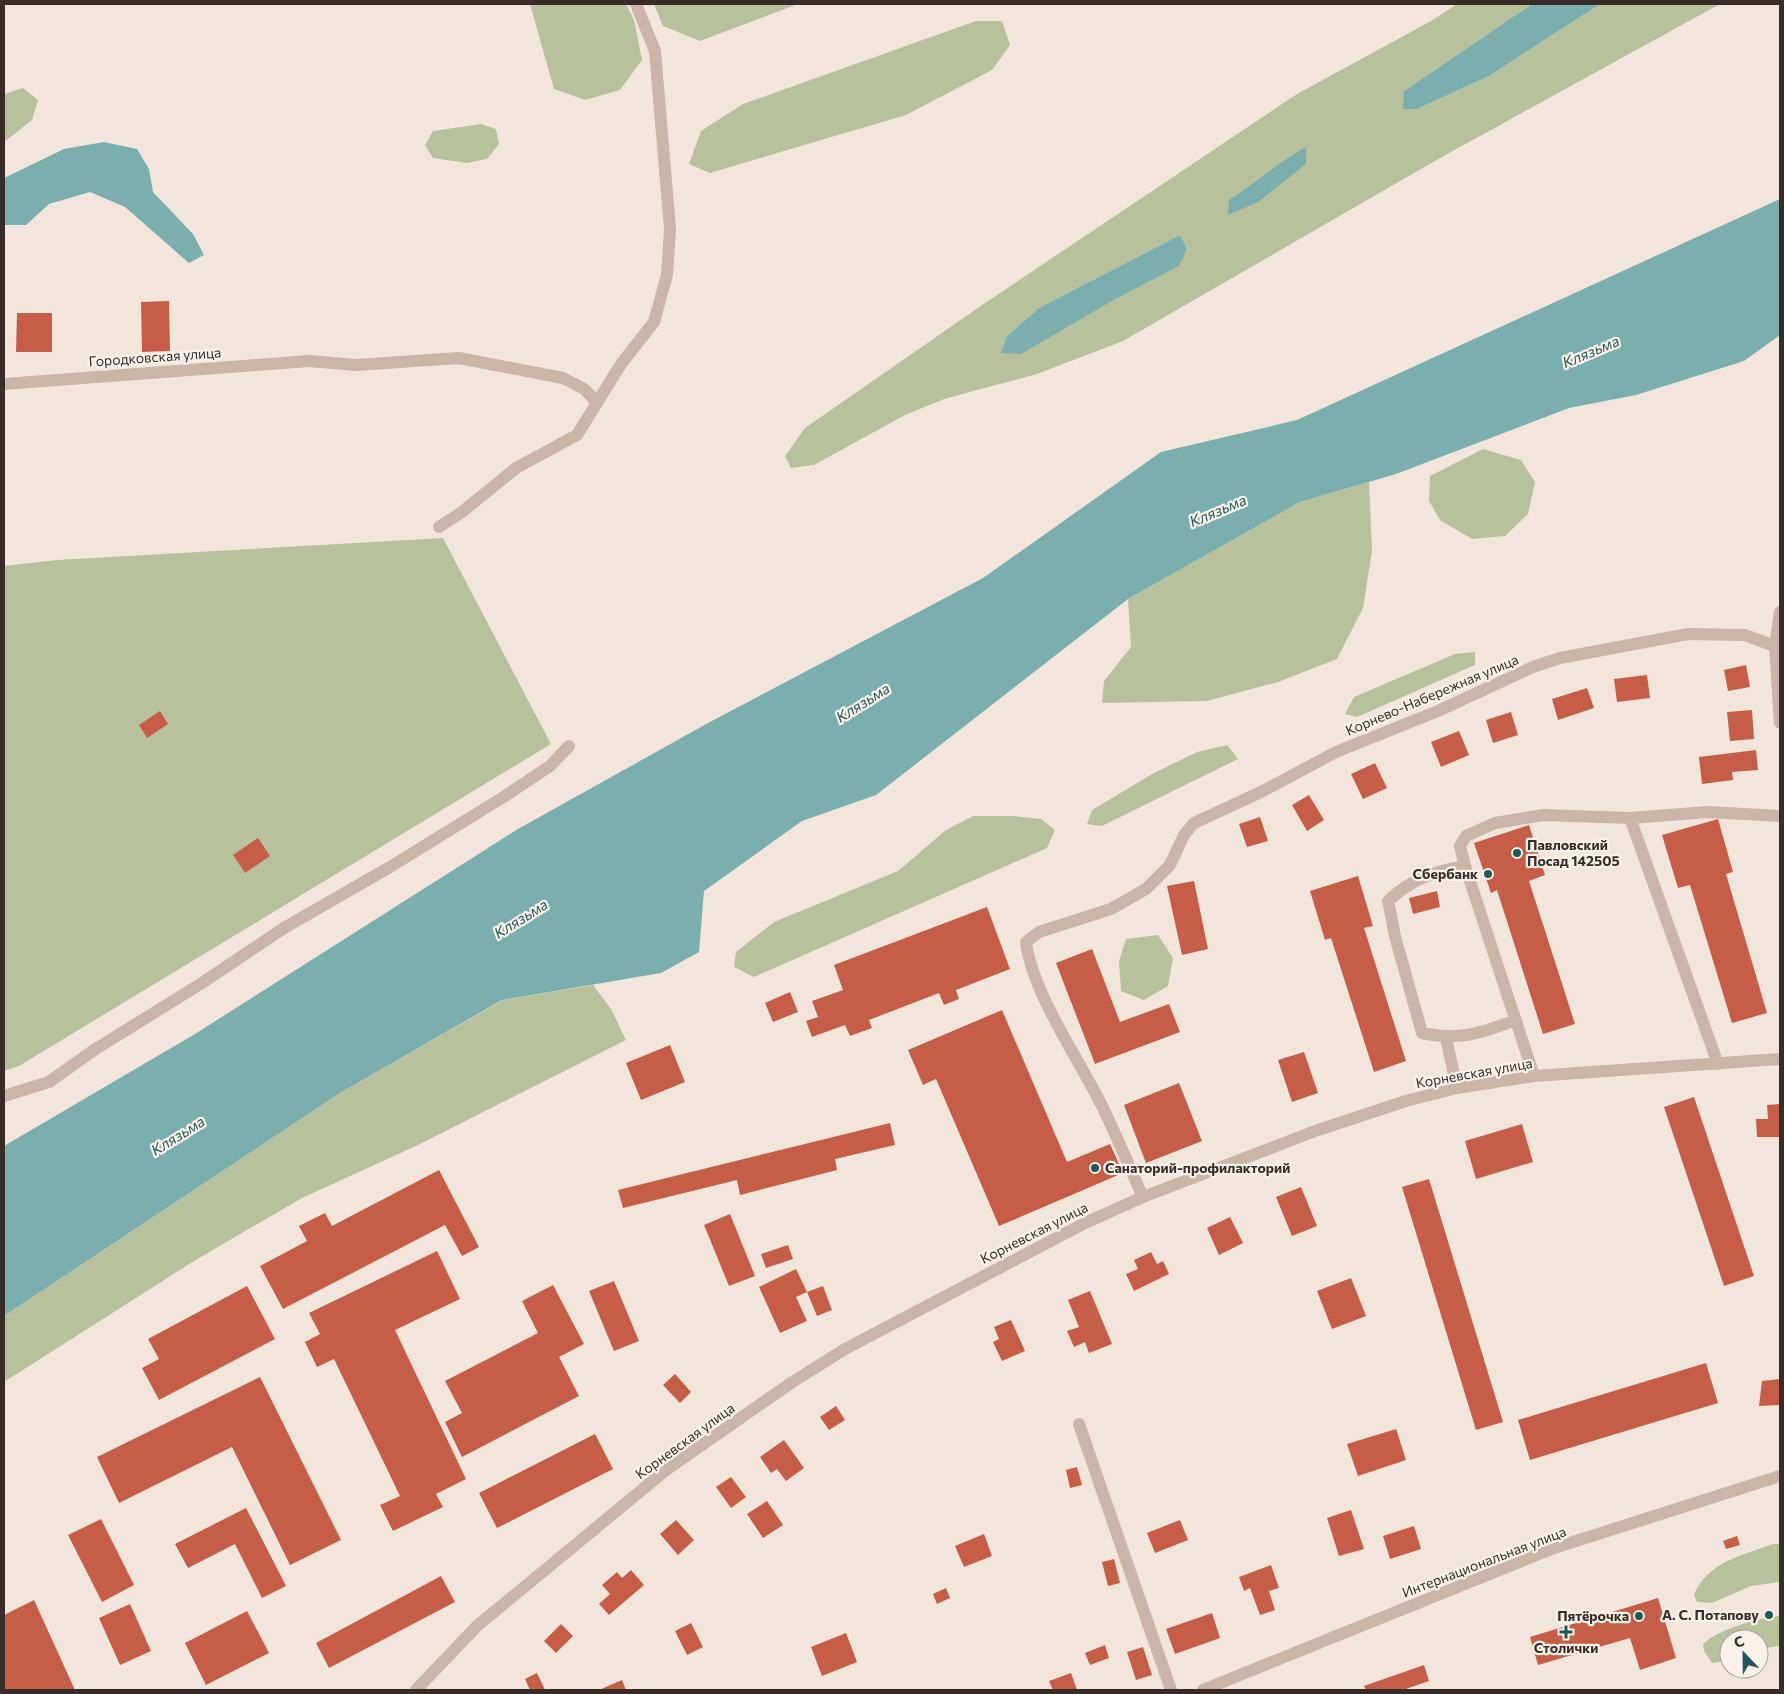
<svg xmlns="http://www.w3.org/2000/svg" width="1784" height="1694" viewBox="0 0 1784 1694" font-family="Commissioner,sans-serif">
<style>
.green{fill:#b7c19c;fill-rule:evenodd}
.water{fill:#7bafae}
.building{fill:#c65d46}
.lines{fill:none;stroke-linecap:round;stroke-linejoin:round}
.minor{stroke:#cab5a8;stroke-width:12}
.tertiary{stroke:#cab5a8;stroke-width:12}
.poi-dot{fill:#1d5959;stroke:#faf1e9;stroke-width:2}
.labels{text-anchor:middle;stroke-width:4.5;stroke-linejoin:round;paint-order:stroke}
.street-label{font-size:14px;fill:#372c28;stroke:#faf1e9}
.poi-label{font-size:14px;font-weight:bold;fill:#372c28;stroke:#faf1e9;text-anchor:end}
.water-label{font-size:15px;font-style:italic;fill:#1d5959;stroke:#faf1e9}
</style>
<rect width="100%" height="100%" fill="#f2e6dc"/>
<path class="green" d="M 530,4 L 626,4 L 634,20 L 642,60 L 620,90 L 585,100 L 554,89 Z
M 654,4 L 798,4 L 700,41 L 663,26 Z
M 1457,4 L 1532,4 L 1404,91 L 1417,109 L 1489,76 L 1600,4 L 1720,4 L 1440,158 L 1123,341 L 1037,374 L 944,399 L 905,415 L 814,465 L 791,468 L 785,456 L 805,428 L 985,303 L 1297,94 L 1431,21 ZM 1180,235 L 1178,266 L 1110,302 L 1007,336 L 1039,308 Z
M 976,21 L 1002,21 L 1010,45 L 992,70 L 906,115 L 710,173 L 689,164 L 701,131 L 743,104 Z
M 23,88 L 38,100 L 32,120 L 4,142 L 4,94 Z
M 481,124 L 496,129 L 499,144 L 487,159 L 467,163 L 433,158 L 425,145 L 433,131 Z
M 1483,449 L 1521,460 L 1535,482 L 1528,514 L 1505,536 L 1472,539 L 1440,520 L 1429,501 L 1430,476 Z
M 1369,482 L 1372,551 L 1363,608 L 1337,659 L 1278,682 L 1207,701 L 1102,703 L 1104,681 L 1131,647 L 1128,599 L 1300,502 Z
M 443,538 L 551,744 L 19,1066 L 4,1071 L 4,566 L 57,560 Z
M 1475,652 L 1475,665 L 1357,717 L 1345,714 L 1354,697 L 1455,654 Z
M 1227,745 L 1238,759 L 1102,826 L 1087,824 L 1092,810 L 1154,773 L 1197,752 Z
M 973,816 L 1012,816 L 1041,819 L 1055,830 L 1047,848 L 754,977 L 734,967 L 736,952 L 774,922 L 898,871 L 946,830 Z
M 1158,935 L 1173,958 L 1168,986 L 1144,1000 L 1121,991 L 1119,961 L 1126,939 Z
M 593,985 L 611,1009 L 626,1040 L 418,1145 L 302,1198 L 194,1261 L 4,1382 L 4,1316 L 340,1093 L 503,1000 Z
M 1773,1544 L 1780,1544 L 1780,1582 L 1751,1586 L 1712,1603 L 1697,1602 L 1694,1595 C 1707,1562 1743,1555 1773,1544 Z
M 1780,1616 L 1780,1646 L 1759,1649 L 1759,1639 L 1729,1639 L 1729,1660 L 1712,1663 L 1704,1651 L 1703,1644 C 1719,1629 1758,1618 1780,1616 Z"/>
<path class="water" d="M 1532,4 L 1600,4 L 1489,76 L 1417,109 L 1403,109 L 1404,91 Z
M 104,142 L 137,149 L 149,169 L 153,192 L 193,234 L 204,255 L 189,263 L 125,207 L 90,192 L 49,204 L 26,225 L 4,225 L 4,178 L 64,149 Z
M 1306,147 L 1306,164 L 1258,202 L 1228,215 L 1229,200 C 1255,183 1279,162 1306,147 Z
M 1780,199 L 1780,335 L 1744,361 L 1636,395 L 1569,408 L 1396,474 L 1300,502 L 1128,599 L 876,795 L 802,821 L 704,891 L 699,952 L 661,973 L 502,1000 L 340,1093 L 4,1316 L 4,1146 L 195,1034 L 518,829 L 708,723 L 983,578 L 1161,452 L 1297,420 Z
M 1180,235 L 1187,249 L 1179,266 L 1110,302 L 1021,354 L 1001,353 L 1007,336 L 1039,308 Z"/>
<path class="building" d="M 169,301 L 170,351 L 142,352 L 141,302 Z
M 17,313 L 52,313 L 52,352 L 16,352 Z
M 1746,665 L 1750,687 L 1728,691 L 1724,670 Z
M 1647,675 L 1650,698 L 1617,702 L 1614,679 Z
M 1587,688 L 1594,708 L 1558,720 L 1552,699 Z
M 1752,710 L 1754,739 L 1730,741 L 1727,712 Z
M 160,711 L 168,724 L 147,738 L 139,725 Z
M 1511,712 L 1518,735 L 1493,743 L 1486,720 Z
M 1459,731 L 1469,755 L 1441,767 L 1431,742 Z
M 1756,750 L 1758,770 L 1732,772 L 1733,780 L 1702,784 L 1699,757 Z
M 1375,763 L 1387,788 L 1363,799 L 1351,774 Z
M 1309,795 L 1324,820 L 1307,831 L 1292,805 Z
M 1260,817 L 1268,841 L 1247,847 L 1239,824 Z
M 1718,819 L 1733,872 L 1726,874 L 1767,1013 L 1732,1023 L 1690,885 L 1678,888 L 1662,835 Z
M 1529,825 L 1545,875 L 1529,881 L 1575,1024 L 1543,1034 L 1497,890 L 1491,893 L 1474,843 Z
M 258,838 L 270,856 L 245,873 L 233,855 Z
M 1358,876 L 1373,926 L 1364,928 L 1406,1061 L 1374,1072 L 1331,938 L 1325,940 L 1310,891 Z
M 1194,881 L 1208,949 L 1182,955 L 1167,886 Z
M 1437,891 L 1440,907 L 1413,914 L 1409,898 Z
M 987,907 L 1010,969 L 956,990 L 959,999 L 944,1005 L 939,993 L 869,1020 L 872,1028 L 850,1036 L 845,1025 L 812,1037 L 806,1021 L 818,1017 L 812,1001 L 843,990 L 834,965 Z
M 1092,949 L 1120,1022 L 1169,1004 L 1180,1032 L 1095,1064 L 1056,963 Z
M 790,992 L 798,1012 L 773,1022 L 765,1003 Z
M 1002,1010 L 1067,1162 L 1110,1144 L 1123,1173 L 999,1226 L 936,1079 L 923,1085 L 908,1050 Z
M 670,1045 L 685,1082 L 641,1100 L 626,1063 Z
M 1304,1052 L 1318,1093 L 1292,1102 L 1278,1060 Z
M 1179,1083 L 1202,1141 L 1146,1163 L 1124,1105 Z
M 1694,1097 L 1754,1276 L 1724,1286 L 1664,1107 Z
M 1780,1104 L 1780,1137 L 1757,1137 L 1756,1119 L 1768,1119 L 1767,1105 Z
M 890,1123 L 895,1145 L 835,1159 L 837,1170 L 740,1195 L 737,1180 L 623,1208 L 618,1190 Z
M 1522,1124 L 1533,1162 L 1476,1179 L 1465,1141 Z
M 439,1170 L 479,1247 L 462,1256 L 445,1225 L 283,1309 L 260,1266 L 307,1241 L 299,1226 L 325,1213 L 332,1226 Z
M 1429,1179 L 1503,1422 L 1476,1430 L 1402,1187 Z
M 1301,1187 L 1317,1226 L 1292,1236 L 1276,1197 Z
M 730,1214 L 755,1276 L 729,1286 L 704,1225 Z
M 1230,1217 L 1243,1243 L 1219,1255 L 1207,1228 Z
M 788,1245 L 793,1259 L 766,1268 L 761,1254 Z
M 437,1251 L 460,1299 L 395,1330 L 466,1479 L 436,1494 L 443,1507 L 393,1531 L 380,1505 L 400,1496 L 334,1359 L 317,1367 L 305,1342 L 320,1334 L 309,1313 Z
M 1151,1252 L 1157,1264 L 1163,1261 L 1169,1274 L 1134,1291 L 1126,1274 L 1138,1269 L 1134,1260 Z
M 796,1269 L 807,1292 L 823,1286 L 832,1310 L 817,1316 L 807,1292 L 796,1297 L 807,1321 L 780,1333 L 759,1287 Z
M 1351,1278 L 1366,1316 L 1332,1329 L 1317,1291 Z
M 614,1281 L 639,1341 L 614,1351 L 589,1291 Z
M 553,1285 L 584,1344 L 559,1357 L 579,1396 L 462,1457 L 445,1422 L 462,1413 L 445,1381 L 538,1333 L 522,1301 Z
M 247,1286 L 275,1339 L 159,1400 L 142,1368 L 159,1359 L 148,1339 Z
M 1090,1291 L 1112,1344 L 1089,1353 L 1085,1342 L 1074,1347 L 1067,1331 L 1079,1327 L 1068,1300 Z
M 1011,1320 L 1025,1351 L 1002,1361 L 993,1342 L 999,1339 L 994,1327 Z
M 1706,1363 L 1718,1403 L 1530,1460 L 1518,1420 Z
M 675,1374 L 691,1392 L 680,1403 L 663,1385 Z
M 260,1377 L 341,1540 L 290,1565 L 232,1447 L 119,1503 L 97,1457 Z
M 1780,1379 L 1780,1405 L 1759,1406 L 1762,1381 Z
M 836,1406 L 845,1420 L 829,1430 L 820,1417 Z
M 1396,1429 L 1406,1460 L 1358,1476 L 1347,1444 Z
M 595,1434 L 613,1469 L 497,1528 L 479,1493 Z
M 784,1440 L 804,1468 L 786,1481 L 777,1469 L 771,1473 L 760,1457 Z
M 1077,1467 L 1082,1485 L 1070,1488 L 1066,1470 Z
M 731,1477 L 746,1497 L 731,1508 L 716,1487 Z
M 767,1501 L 783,1525 L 763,1538 L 747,1514 Z
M 246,1508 L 286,1586 L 262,1598 L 235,1544 L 188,1568 L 175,1544 Z
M 1351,1510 L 1364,1549 L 1339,1556 L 1327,1518 Z
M 101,1519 L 134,1585 L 102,1602 L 68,1535 Z
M 676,1520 L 694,1540 L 678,1555 L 660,1534 Z
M 1180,1520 L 1188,1540 L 1155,1553 L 1147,1533 Z
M 1414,1526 L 1421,1549 L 1390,1559 L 1383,1536 Z
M 984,1534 L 992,1556 L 964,1567 L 955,1546 Z
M 1737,1536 L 1740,1545 L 1726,1549 L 1723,1541 Z
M 1114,1559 L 1120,1583 L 1108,1586 L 1102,1562 Z
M 1271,1565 L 1279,1588 L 1269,1591 L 1275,1610 L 1260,1615 L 1250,1588 L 1244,1591 L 1239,1577 Z
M 631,1570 L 644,1585 L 609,1615 L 599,1604 L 610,1594 L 602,1585 L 617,1572 L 622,1578 Z
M 441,1576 L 455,1602 L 329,1668 L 316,1643 Z
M 946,1588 L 950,1598 L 937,1604 L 933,1594 Z
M 1658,1598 L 1676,1658 L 1640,1670 L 1630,1638 L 1538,1665 L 1530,1637 Z
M 34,1600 L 75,1690 L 4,1690 L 4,1615 Z
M 130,1604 L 151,1651 L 120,1665 L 99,1618 Z
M 247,1611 L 269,1653 L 206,1685 L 185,1643 Z
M 1212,1613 L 1220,1638 L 1175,1654 L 1166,1629 Z
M 691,1623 L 703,1647 L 687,1655 L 675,1631 Z
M 561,1624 L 573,1636 L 556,1653 L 544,1641 Z
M 846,1633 L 857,1662 L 822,1676 L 811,1647 Z
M 1105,1645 L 1109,1658 L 1090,1665 L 1085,1653 Z
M 1143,1647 L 1152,1675 L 1136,1680 L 1127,1652 Z
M 1424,1665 L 1429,1681 L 1403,1690 L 1366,1690 L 1364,1686 Z
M 537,1673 L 545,1690 L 530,1690 L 525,1679 Z
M 1071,1673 L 1077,1690 L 1053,1690 L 1049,1681 Z
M 622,1680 L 626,1690 L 599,1690 Z"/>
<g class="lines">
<path class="minor" d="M 4,384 L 309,361 L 356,365 L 459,358 L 563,378 L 584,389 L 597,402
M 439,527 L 462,512 L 516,468 L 577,435 L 621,364 L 654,322 L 667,275 L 670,229 L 655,51 L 636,4
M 1780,612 L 1775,646 L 1780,723
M 1630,818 L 1718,1064
M 1465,866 C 1433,872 1413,878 1388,901 L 1395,936 L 1422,1033 C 1461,1041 1480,1033 1516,1020
M 1446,1038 L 1457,1088
M 1534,1076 L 1465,866 L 1460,846 L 1466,836 L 1495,823 L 1543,815 L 1630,818 L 1708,812 L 1780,816
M 4,1096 L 49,1082 L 94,1050 L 202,983 L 284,928 L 390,867 L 505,796 L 550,766 L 569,746
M 1143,1197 C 1129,1166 1116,1134 1101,1104 C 1078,1058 1032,992 1026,942 L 1039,932 L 1111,909 L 1146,889 L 1170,865 L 1184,835 L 1194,823 L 1261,792 L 1336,752 L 1438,711 L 1533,667 L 1560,658 L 1688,634 L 1745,635 L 1775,646
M 1079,1424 L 1171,1690
M 416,1690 L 477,1626 L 666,1470 L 791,1383 L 845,1349 L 1085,1223 L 1143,1197 L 1318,1130 L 1406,1101 L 1457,1088 L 1534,1076 L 1780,1059"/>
<path class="tertiary" d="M 1203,1690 L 1554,1548 L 1780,1476"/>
</g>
<g class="poi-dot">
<circle cx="1517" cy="853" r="5"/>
<circle cx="1488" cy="874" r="5"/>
<circle cx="1095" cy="1168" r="5"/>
<circle cx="1769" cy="1615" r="5"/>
<circle cx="1639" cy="1616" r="5"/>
<path d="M1563.5 1624.5h5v5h5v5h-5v5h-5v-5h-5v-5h5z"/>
</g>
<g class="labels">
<g class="street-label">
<text transform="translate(155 357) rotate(-4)" y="5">Городковская улица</text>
<text transform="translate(1432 695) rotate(-23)" y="5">Корнево-Набережная улица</text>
<text transform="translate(1474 1073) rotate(-10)" y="5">Корневская улица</text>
<text transform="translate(1034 1233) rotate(-27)" y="5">Корневская улица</text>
<text transform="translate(685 1441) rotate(-36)" y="5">Корневская улица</text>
<text transform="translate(1484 1562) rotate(-21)" y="5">Интернациональная улица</text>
</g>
<g class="poi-label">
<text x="1527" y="850" text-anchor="start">Павловский<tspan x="1527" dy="16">Посад 142505</tspan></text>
<text x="1478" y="879">Сбербанк</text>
<text x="1105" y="1173" text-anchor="start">Санаторий-профилакторий</text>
<text x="1759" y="1620">А. С. Потапову</text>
<text x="1629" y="1621">Пятёрочка</text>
<text x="1566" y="1653" text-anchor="middle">Столички</text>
</g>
<g class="water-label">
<text transform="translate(1591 352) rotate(-23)" y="5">Клязьма</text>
<text transform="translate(1218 511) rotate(-23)" y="5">Клязьма</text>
<text transform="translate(863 703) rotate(-32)" y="5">Клязьма</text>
<text transform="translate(521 919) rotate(-32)" y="5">Клязьма</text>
<text transform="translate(178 1136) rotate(-32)" y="5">Клязьма</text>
</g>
</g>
<rect width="1784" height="1694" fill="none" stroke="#372c28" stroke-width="10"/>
<g transform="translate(1744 1654) rotate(338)"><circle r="24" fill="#faf1e9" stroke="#aca29c"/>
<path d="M0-4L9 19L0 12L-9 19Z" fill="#1d5959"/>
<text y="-8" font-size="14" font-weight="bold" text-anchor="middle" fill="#372c28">С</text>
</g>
</svg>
